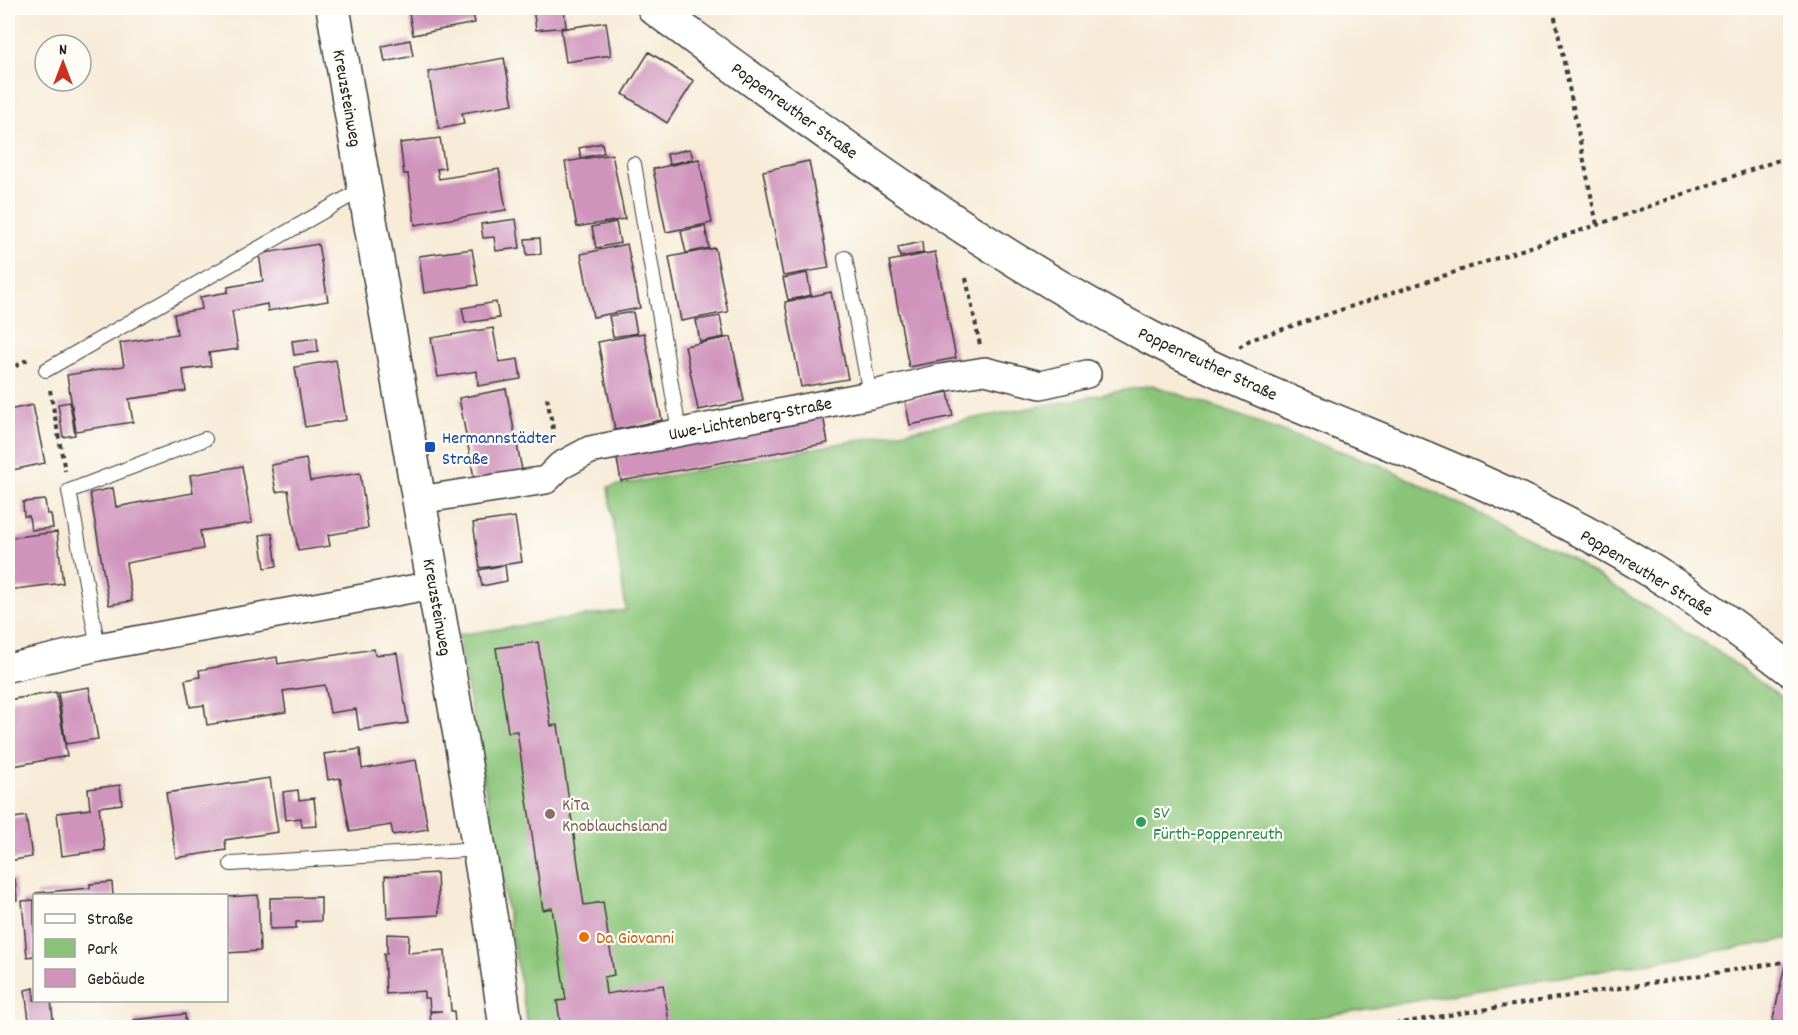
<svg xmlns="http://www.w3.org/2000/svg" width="1798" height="1035" viewBox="0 0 1798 1035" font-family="Dekko,sans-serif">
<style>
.green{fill:#8ac478;stroke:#53704a;stroke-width:1.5}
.building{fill:#cf93bc}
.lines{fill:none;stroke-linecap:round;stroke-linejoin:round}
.lane-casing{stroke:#3d3b38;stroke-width:16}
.street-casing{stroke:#3d3b38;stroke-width:30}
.secondary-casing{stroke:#3d3b38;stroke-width:36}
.path{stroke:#3d3b38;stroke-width:4;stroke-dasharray:4.5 4.5;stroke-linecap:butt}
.lane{stroke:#fff;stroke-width:14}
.street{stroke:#fff;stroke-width:27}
.secondary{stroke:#fff;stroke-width:33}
.transit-dot{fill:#1a4fb4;stroke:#fdfcf7;stroke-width:2}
.education-dot{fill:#8d6e63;stroke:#fdfcf7;stroke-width:2}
.leisure-dot{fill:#2e9e5b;stroke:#fdfcf7;stroke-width:2}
.food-dot{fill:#e8710a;stroke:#fdfcf7;stroke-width:2}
.labels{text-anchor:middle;stroke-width:4.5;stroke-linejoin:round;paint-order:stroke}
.street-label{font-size:18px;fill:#1c1c1c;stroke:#fdfcf7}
.transit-label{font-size:18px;fill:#164399;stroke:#fdfcf7;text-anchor:start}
.education-label{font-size:18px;fill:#785e54;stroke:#fdfcf7;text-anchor:start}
.leisure-label{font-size:18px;fill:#27864d;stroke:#fdfcf7;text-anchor:start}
.food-label{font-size:18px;fill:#c56008;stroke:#fdfcf7;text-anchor:start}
</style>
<rect width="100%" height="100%" fill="#fdfcf7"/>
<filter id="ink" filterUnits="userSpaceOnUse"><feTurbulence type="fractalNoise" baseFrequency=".0167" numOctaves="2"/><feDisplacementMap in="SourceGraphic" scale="12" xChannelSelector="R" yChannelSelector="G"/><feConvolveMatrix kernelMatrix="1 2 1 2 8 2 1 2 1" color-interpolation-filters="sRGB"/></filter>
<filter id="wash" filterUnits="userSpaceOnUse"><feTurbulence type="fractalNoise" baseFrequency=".008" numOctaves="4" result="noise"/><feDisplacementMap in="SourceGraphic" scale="24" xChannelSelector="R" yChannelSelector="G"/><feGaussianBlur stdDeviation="1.35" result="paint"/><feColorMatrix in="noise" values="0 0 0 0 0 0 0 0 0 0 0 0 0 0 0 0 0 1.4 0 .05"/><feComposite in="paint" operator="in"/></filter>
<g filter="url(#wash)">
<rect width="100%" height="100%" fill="#f7ebd7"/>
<path class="green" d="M 1152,385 L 1380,465 L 1569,558 L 1720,653 L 1790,704 L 1790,939 L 1258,1027 L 528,1027 L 458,635 L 626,610 L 608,487 Z"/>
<g id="blocks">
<path class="building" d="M 408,8 L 472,8 L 475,23 L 413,35 Z
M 533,8 L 564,8 L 566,27 L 536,30 Z
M 606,22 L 611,55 L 566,62 L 561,29 Z
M 410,40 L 413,56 L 385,62 L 382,46 Z
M 649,52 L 694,81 L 667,123 L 623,94 Z
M 504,58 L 513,104 L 462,113 L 464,124 L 439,129 L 428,72 Z
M 440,138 L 445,168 L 437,169 L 439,179 L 499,169 L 506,210 L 415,225 L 408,174 L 404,174 L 400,143 Z
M 602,143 L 604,153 L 581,158 L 579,148 Z
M 690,149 L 693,159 L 669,164 L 667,154 Z
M 612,154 L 625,219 L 577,227 L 565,162 Z
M 699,159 L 712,223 L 666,232 L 653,169 Z
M 809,161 L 829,268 L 783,276 L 763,171 Z
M 516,219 L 520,248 L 496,251 L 494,237 L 483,238 L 481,224 Z
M 616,222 L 620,243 L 596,248 L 592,227 Z
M 705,226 L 709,248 L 686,253 L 681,231 Z
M 540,238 L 541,254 L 527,255 L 525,239 Z
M 922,242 L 923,253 L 900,257 L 898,247 Z
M 318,244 L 328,301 L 268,311 L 267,304 L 232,311 L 238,349 L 209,353 L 211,366 L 183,370 L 186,391 L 129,399 L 133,422 L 76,431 L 67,375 L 124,366 L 120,343 L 177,334 L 174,314 L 202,309 L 200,297 L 228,292 L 228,287 L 263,281 L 259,254 Z
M 627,244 L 640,308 L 593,317 L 581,254 Z
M 715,248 L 728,312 L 681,321 L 669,257 Z
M 472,249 L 478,285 L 424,293 L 419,256 Z
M 935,252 L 956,358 L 909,367 L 889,261 Z
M 807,273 L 811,295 L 788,300 L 783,278 Z
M 831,292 L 848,379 L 801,387 L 785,302 Z
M 496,302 L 499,318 L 465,323 L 462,308 Z
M 633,312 L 637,333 L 613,337 L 609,316 Z
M 720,316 L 724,337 L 700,342 L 696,320 Z
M 493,328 L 499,362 L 518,359 L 521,379 L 478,386 L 477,371 L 438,377 L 431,338 Z
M 644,333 L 662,420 L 615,430 L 598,342 Z
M 731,337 L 744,401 L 698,410 L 685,346 Z
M 317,338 L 318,352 L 294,355 L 292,341 Z
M 336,360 L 346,420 L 305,427 L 295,367 Z
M 506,389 L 523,475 L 475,483 L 459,398 Z
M 948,392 L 953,416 L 910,425 L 905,400 Z
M 70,402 L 75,435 L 63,437 L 58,404 Z
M 33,405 L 45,463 L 8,471 L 8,410 Z
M 823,415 L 828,443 L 621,481 L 616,454 Z
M 306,459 L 310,481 L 360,473 L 368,528 L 328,535 L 330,546 L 298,551 L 288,490 L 276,492 L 271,465 Z
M 242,466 L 252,523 L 200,531 L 203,549 L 126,563 L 132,601 L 109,605 L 90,493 L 113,488 L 116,507 L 142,502 L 193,493 L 190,475 Z
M 45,500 L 47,514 L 51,514 L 53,528 L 31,530 L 29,516 L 24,516 L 23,502 Z
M 515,517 L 522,562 L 480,568 L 473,523 Z
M 57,532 L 63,583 L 8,590 L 8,538 Z
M 272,533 L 277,566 L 265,568 L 260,535 Z
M 505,565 L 507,581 L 482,586 L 479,570 Z
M 538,642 L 551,726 L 558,725 L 584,905 L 603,902 L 614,975 L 604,977 L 606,994 L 663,985 L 670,1028 L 561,1028 L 557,1001 L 566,1000 L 552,908 L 543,910 L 517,731 L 508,732 L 496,648 Z
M 374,649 L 375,655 L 397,653 L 408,723 L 359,730 L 356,709 L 330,713 L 325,685 L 283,691 L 286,712 L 207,725 L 204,705 L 190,707 L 185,680 L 200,677 L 199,670 L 277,657 L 278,664 Z
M 89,687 L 98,739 L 66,744 L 58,692 Z
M 56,692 L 67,756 L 8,767 L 8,700 Z
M 360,749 L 362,769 L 416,760 L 428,829 L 393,835 L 391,825 L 350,832 L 340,778 L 328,780 L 324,754 Z
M 270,778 L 278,832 L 225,840 L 226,850 L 176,858 L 166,793 Z
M 120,785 L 122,804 L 99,807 L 105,850 L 62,856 L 57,813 L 90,809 L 88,789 Z
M 298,790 L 299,800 L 314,798 L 317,826 L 302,827 L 301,818 L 286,820 L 283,792 Z
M 26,816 L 32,857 L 8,861 L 8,819 Z
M 437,873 L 439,915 L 387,918 L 385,876 Z
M 15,879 L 17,900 L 8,901 L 8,880 Z
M 112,882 L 113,896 L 36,896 L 36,893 L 90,888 L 90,884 Z
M 258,895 L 260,951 L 226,953 L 226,897 Z
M 321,897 L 321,921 L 296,922 L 296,928 L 270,929 L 270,898 Z
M 34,900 L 34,956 L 27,957 L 22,901 Z
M 387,934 L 409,935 L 408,953 L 445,950 L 448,997 L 450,997 L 451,1011 L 454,1011 L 455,1024 L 431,1025 L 430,1012 L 442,1011 L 430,1011 L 429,998 L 424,998 L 424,991 L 386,994 L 384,954 L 387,954 Z
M 1785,965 L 1790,967 L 1790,1028 L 1771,1028 Z
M 34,988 L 34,1000 L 51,1000 L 54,1028 L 30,1028 L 25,990 Z
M 185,1014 L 186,1028 L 135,1028 L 134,1020 Z
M 325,1023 L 326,1028 L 291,1028 L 291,1026 Z"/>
</g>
</g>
<g filter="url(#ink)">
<use href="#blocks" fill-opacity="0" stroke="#3d3b38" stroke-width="1.5"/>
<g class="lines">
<defs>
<path id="lane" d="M 634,164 L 679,431
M 845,258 L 870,395
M 46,370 L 364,188
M 98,647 L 69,491 L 205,439
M 231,864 L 480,849"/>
<path id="street" d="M 419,500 L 546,480 L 560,466 L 590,450 L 870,395 L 941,378 L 985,371 L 1041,385 L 1087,374
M 8,668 L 98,647 L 433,585"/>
<path id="secondary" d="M 333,8 L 464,758 L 491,921 L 506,1028
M 654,8 C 813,124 975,246 1151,338 C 1257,393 1370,433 1479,481 C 1537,507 1596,536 1650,570 C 1699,600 1745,634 1790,669"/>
</defs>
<use href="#lane" class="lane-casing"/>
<use href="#street" class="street-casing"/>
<use href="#secondary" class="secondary-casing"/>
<path class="path" d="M 1553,8 L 1597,225
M 966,278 L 980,345
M 1239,347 L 1250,340 L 1597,225 L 1790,156
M 8,371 L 28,359
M 50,390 L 65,471
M 547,398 L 555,439
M 1368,1028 L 1790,961"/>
<use href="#lane" class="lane"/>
<use href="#street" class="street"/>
<use href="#secondary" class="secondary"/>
</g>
</g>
<rect class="transit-dot" x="424" y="441" width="12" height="12" rx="3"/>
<circle class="education-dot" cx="550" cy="814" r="6"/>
<circle class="leisure-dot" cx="1141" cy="822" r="6"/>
<circle class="food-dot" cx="584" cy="937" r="6"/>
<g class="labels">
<g class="street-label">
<text transform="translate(348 98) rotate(80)" y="6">Kreuzsteinweg</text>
<text transform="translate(795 110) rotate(36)" y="6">Poppenreuther Straße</text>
<text transform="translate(1208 363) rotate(25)" y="6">Poppenreuther Straße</text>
<text transform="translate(750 418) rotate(-11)" y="6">Uwe-Lichtenberg-Straße</text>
<text transform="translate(1647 572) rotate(31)" y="6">Poppenreuther Straße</text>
<text transform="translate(438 607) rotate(80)" y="6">Kreuzsteinweg</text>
</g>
<g class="transit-label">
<text x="442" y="443">Hermannstädter<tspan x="442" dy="21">Straße</tspan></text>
</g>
<g class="education-label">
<text x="562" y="810">KiTa<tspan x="562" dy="21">Knoblauchsland</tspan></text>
</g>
<g class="leisure-label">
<text x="1153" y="818">SV<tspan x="1153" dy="21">Fürth-Poppenreuth</tspan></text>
</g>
<g class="food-label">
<text x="596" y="943">Da Giovanni</text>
</g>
</g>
<rect width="1798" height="1035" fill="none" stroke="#fdfcf7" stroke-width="30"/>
<rect x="33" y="894" width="195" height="108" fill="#fdfcf7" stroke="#a3a29f" stroke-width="1.5"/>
<rect x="45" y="914" width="30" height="9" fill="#ffffff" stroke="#a3a29f" stroke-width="1.5"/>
<text x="87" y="924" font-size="18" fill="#1c1c1c">Straße</text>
<rect x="45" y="939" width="30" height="18" fill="#8ac478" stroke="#a3a29f" stroke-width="1.5"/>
<text x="87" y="954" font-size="18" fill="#1c1c1c">Park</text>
<rect x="45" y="969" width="30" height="18" fill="#cf93bc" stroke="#a3a29f" stroke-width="1.5"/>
<text x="87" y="984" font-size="18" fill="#1c1c1c">Gebäude</text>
<g transform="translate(63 63)"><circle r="28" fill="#fdfcf7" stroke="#a3a29f" stroke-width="1.5"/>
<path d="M0-4.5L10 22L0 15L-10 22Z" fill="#c8321e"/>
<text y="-9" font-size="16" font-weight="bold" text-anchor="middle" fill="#1c1c1c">N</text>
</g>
</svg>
